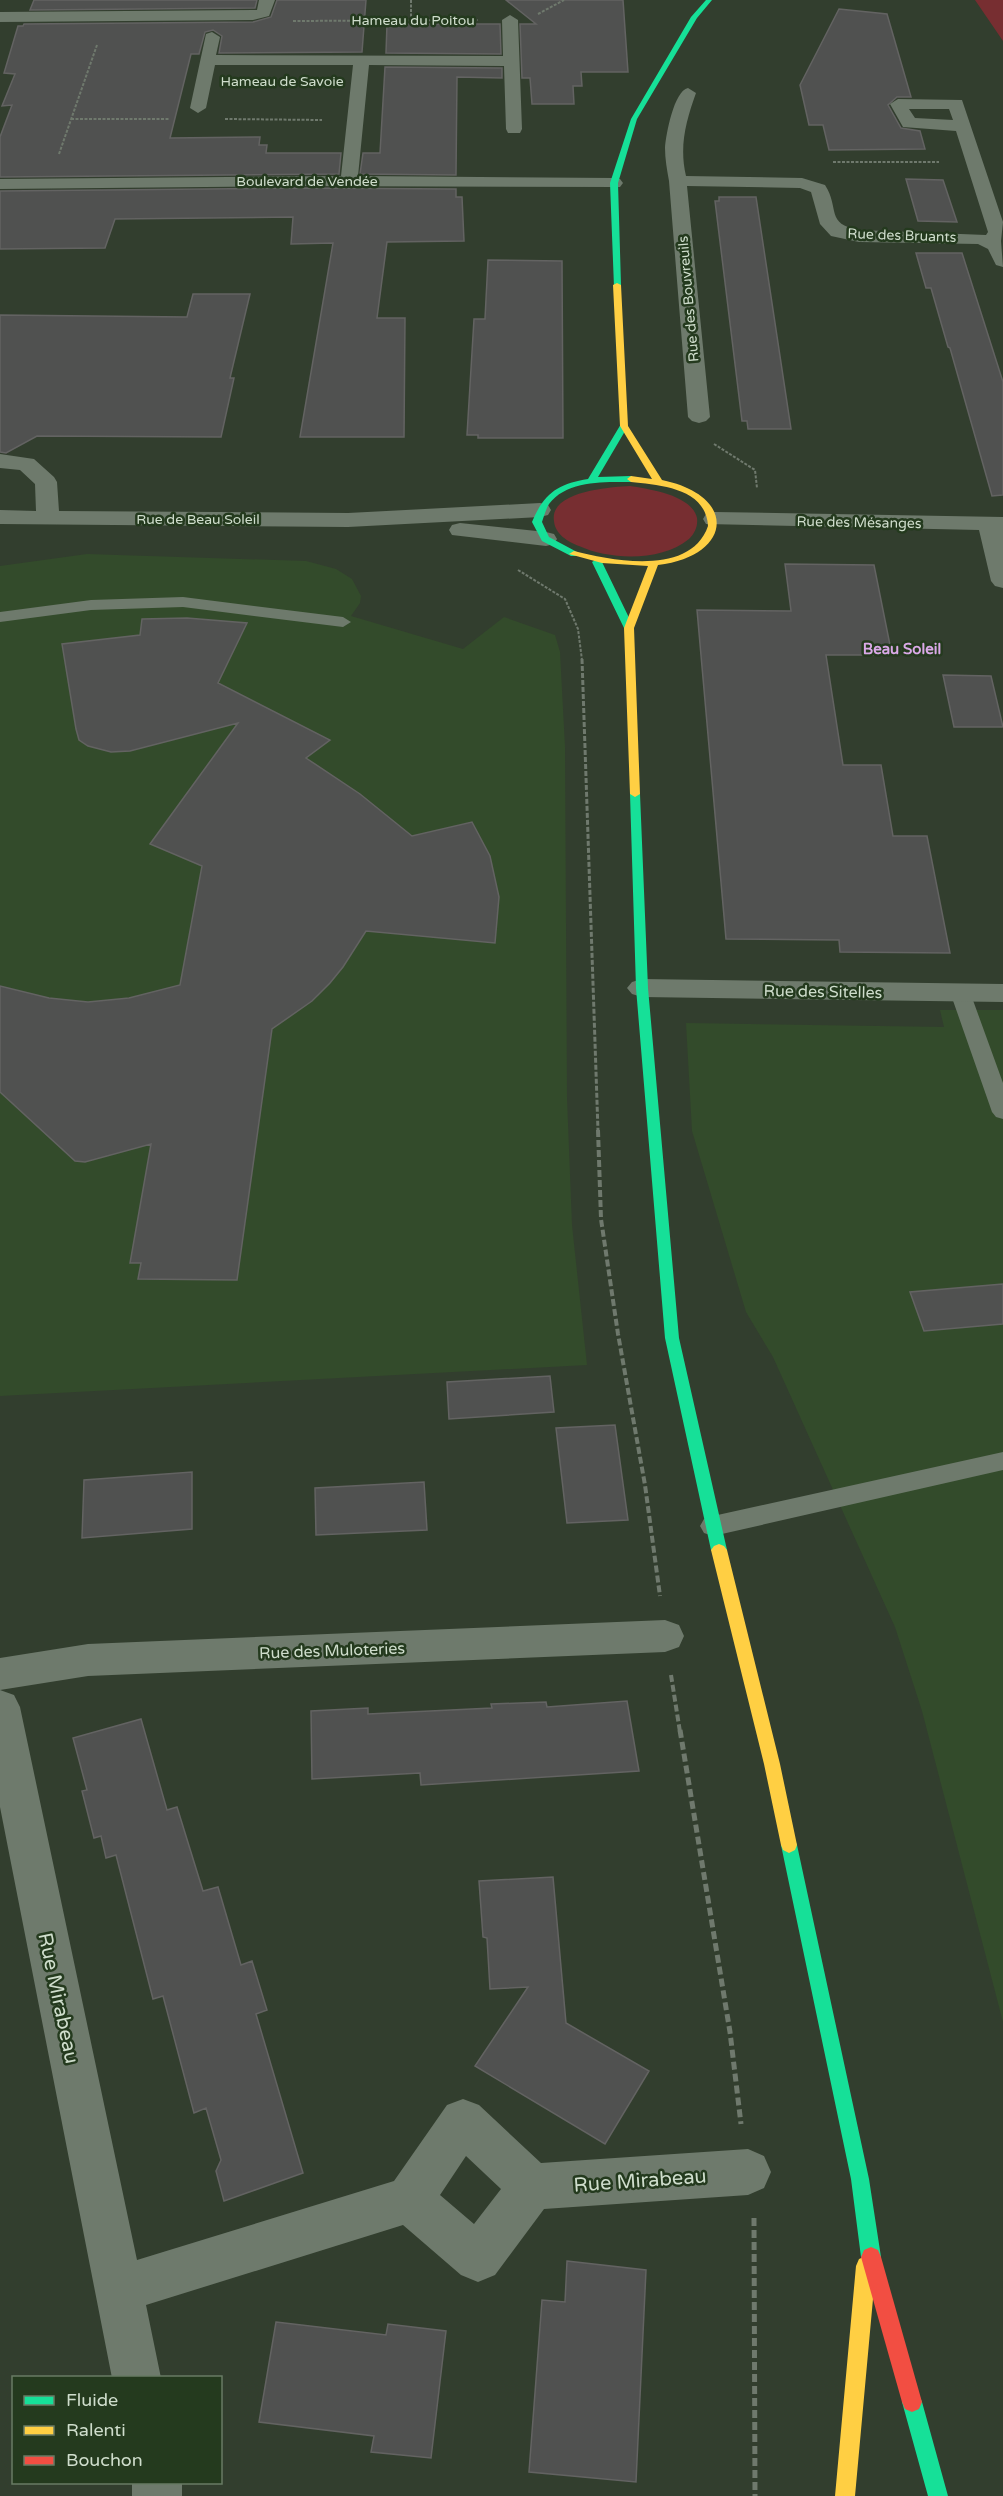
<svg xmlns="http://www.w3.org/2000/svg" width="1003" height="2496" viewBox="0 0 1003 2496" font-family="'Varela Round',sans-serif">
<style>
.built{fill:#334b2b}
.green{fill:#772e31}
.building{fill:#505150;stroke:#636362;stroke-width:1.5}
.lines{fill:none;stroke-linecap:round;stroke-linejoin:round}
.path-far3{stroke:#6f796d;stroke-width:2;stroke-dasharray:3 1.5;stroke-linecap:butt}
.path-far2{stroke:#6f796d;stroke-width:3;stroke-dasharray:5 2;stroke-linecap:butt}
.path-far1{stroke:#6f796d;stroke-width:4;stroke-dasharray:7 3;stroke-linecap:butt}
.path{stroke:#6f796d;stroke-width:5;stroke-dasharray:8 4;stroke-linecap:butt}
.lane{fill:#6e7a6c;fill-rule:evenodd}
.street{fill:#6e7a6c;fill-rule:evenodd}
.fast{fill:#16e098;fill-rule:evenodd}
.slow{fill:#ffcf43;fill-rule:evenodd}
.jam{fill:#f24e42;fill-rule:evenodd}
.labels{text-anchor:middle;stroke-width:5;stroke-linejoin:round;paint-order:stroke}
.far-street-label{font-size:14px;fill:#cfddcc;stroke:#243a1e}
.far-neighbourhood-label{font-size:15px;font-weight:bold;fill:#daa9e7;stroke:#243a1e}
.street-label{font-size:16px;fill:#cfddcc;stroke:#243a1e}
.near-street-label{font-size:20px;fill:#cfddcc;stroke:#243a1e}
</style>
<rect width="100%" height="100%" fill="#323e2e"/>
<path class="built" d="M 87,554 L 306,561 L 336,569 L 352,579 L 361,596 L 360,603 L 351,616 L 463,649 L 504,617 L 555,635 L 560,652 L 565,747 L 567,1098 L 572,1225 L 587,1365 L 0,1396 L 0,566 Z
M 940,1010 L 1003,1010 L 1003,2022 L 922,1711 L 895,1627 L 773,1357 L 746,1312 L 692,1131 L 686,1023 L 944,1027 Z"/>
<path class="green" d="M 975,0 L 1003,0 L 1003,41 Z
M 630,486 C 649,489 692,495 697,518 C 698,526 695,533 689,539 C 661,562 610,560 579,546 C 568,542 555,534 554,521 C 549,491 611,487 630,486 Z"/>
<path class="building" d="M 34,0 L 257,0 L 255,8 L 30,10 Z
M 277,0 L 366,0 L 362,52 L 219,53 L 222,36 L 213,30 L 205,32 L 199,54 L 191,54 L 170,138 L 260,137 L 259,145 L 267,145 L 266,153 L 341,153 L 339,174 L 0,177 L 0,137 L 12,105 L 2,106 L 15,74 L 4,73 L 18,26 L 23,26 L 24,24 L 253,22 L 271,17 Z
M 506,0 L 623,0 L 628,72 L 581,72 L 582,86 L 573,86 L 574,104 L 532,104 L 530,78 L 522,78 L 520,24 L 536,24 Z
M 839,9 L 887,14 L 911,97 L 897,97 L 888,105 L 901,128 L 920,131 L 925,149 L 829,150 L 823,125 L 809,125 L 800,85 Z
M 387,24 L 500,24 L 501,54 L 386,53 Z
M 385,67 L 502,68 L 502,78 L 457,77 L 456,175 L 360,174 L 363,153 L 380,153 Z
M 906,179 L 943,180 L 957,222 L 918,221 Z
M 293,188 L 456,189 L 456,197 L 462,197 L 464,241 L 387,242 L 377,318 L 405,318 L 404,437 L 300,437 L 333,243 L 291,244 L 293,217 L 115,219 L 105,248 L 0,249 L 0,191 Z
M 719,197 L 756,197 L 791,429 L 748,429 L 747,421 L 742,421 L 715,201 L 719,201 Z
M 916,253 L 962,253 L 1003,382 L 1003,495 L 992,496 L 950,348 L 948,347 L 931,288 L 926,288 Z
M 488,260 L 562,261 L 563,438 L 478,438 L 478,435 L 467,435 L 474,319 L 485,319 Z
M 193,294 L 250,294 L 230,378 L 234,378 L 221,437 L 37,436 L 6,453 L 0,452 L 0,315 L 187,317 Z
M 785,564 L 874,565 L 892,655 L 826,655 L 843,765 L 881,765 L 893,836 L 927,836 L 950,953 L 840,952 L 839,940 L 726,939 L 697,610 L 791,611 Z
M 187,618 L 247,623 L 218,683 L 330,740 L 306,758 L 360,794 L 412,836 L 472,822 L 490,856 L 499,897 L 495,943 L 366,931 L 343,967 L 330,983 L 312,1001 L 272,1029 L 237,1280 L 138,1279 L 141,1263 L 130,1263 L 151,1144 L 85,1162 L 75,1161 L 0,1092 L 0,986 L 49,998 L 88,1002 L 129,998 L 180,985 L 202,866 L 150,844 L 238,723 L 130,751 L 111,752 L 88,746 L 79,740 L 76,729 L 62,644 L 140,635 L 142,619 Z
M 943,675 L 991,676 L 1003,727 L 954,727 Z
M 1003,1284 L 1003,1324 L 924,1331 L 910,1292 Z
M 550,1376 L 554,1412 L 449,1419 L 447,1382 Z
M 615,1425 L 628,1520 L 567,1523 L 556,1428 Z
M 192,1472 L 192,1529 L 82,1538 L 84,1480 Z
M 424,1482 L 427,1530 L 316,1535 L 315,1488 Z
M 627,1701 L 639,1771 L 421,1785 L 420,1773 L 312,1779 L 311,1711 L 368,1708 L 368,1714 L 492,1708 L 491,1704 L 546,1702 L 547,1707 Z
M 141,1719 L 167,1810 L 177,1807 L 203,1891 L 218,1887 L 241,1965 L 252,1961 L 267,2010 L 256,2014 L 303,2173 L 224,2201 L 216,2171 L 221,2160 L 206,2108 L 194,2113 L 163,1996 L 153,1999 L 116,1855 L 106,1858 L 101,1836 L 94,1838 L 82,1791 L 87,1790 L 73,1738 Z
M 553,1877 L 566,2023 L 649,2071 L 605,2144 L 475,2066 L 528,1987 L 490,1989 L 487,1938 L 483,1937 L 479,1881 Z
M 567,2261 L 646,2270 L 636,2482 L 529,2472 L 542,2300 L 565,2302 Z
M 276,2322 L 386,2335 L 388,2324 L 446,2331 L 431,2458 L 371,2452 L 374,2436 L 259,2422 Z"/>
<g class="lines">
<path class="path-far3" d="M 411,0 L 411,21
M 538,14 L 564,0
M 293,21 L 478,20
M 71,119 L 169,119
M 225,119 L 322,120
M 59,154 L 97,45
M 833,162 L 939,162
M 714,444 L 755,470 L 757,488
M 518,570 L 565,599 L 578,629 L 582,660"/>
<path class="path-far2" d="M 582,659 L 598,1131"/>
<path class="path-far1" d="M 598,1130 L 601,1219 L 618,1334 L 645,1485 L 660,1596
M 671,1675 L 680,1732"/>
<path class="path" d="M 680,1730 L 730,2032 L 741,2124
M 754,2218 L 755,2496"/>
<path class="lane" d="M 183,597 L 343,617 L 351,622 L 343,627 L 183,607 L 91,610 L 0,622 L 0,612 L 91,600 Z
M 960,986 L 967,988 L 970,992 L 1003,1083 L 1003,1119 L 996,1117 L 992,1112 L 950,992 L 953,988 Z
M 1003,1452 L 1003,1470 L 713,1536 L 704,1533 L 700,1526 L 704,1519 L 713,1516 Z"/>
<path class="street" d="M 259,0 L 275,0 L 269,16 L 253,20 L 0,22 L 0,12 L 253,10 L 257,10 Z
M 510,15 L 518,20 L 522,129 L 520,133 L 508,133 L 506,129 L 504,66 L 369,65 L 358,176 L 614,178 L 620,179 L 623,183 L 620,187 L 293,186 L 0,189 L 0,179 L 341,176 L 353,65 L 215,65 L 206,108 L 198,113 L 190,108 L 206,34 L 212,32 L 220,37 L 216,55 L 503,56 L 502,20 Z
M 688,88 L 696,93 C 686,121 679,146 686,176 L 802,178 L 825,185 C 840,208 825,224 859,230 L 986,235 L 988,232 L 956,131 L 903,127 L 890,104 L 898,99 L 962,100 L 1003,222 L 1001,241 L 1003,267 L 996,265 L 988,249 L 978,244 L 859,242 L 831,236 L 820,224 L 811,192 L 800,188 L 687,186 L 710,417 L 706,421 L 699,423 L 692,421 L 688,417 L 669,181 C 667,170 665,159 665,148 C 666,134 674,91 688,88 ZM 909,109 L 949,109 L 953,120 L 915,118 Z
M 0,454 L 34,459 L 54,477 L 57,482 L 59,511 L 348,513 L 540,503 L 548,505 L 551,510 L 548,515 L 540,517 L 348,527 L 0,524 L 0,510 L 36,511 L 35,484 L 20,470 L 0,468 Z
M 714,512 L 1003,517 L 1003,588 L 995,586 L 991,581 L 979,530 L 706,524 L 703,519 L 706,514 Z
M 460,523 L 546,532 L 554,534 L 557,539 L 554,544 L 546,546 L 452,535 L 449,530 L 452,525 Z
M 642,979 L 1003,984 L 1003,1002 L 642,997 L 632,994 L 627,988 L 632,982 Z
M 665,1620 L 679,1625 L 684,1636 L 679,1647 L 665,1652 L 88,1676 L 0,1690 L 14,1695 L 20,1707 L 137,2260 L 394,2181 L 447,2105 L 463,2099 L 479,2105 L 541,2163 L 748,2149 L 764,2156 L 771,2172 L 764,2188 L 748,2195 L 544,2209 L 495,2275 L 478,2282 L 461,2275 L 403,2225 L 146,2305 L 161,2378 L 112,2378 L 0,1807 L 0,1658 L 88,1644 ZM 466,2156 L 501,2189 L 474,2224 L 440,2195 Z
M 132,2482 L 182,2482 L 182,2496 L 132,2496 Z"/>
<path class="fast" d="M 706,0 L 712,0 L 697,18 L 637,119 L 618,183 L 621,285 L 614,287 L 610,183 L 631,119 L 691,17 Z
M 621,424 L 628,426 L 598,477 L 631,476 L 635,479 L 631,482 C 605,482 567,480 549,504 C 546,509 544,516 542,522 L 549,537 L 577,552 L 577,556 L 571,556 L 542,541 L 532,522 C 544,493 558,484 588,479 Z
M 597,559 L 602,562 L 634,628 L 632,630 L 624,628 L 592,562 Z
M 635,791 L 640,794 L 648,988 L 679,1338 L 727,1550 L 724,1554 L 719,1556 L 714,1554 L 711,1550 L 665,1338 L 636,988 L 630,794 Z
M 789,1837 L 795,1840 L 797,1845 L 869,2179 L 881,2257 L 878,2264 L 871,2267 L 864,2264 L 861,2257 L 851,2179 L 781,1845 L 783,1840 Z
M 912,2392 L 919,2395 L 922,2402 L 948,2496 L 928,2496 L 902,2402 L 905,2395 Z"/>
<path class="slow" d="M 617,283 L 621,285 L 628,426 L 662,480 C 739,496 732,556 658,565 L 634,628 L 640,794 L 635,797 L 630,794 L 624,628 L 648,566 L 602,563 L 569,554 L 574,551 C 613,561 691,576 708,526 C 706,488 660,485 631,482 L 627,479 L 631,476 L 652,479 L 620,426 L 613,285 Z
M 719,1544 L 724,1546 L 727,1550 L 780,1764 L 797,1845 L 795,1850 L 789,1853 L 783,1850 L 781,1845 L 764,1764 L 711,1550 L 714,1546 Z
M 866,2256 L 873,2259 L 876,2266 L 855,2496 L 835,2496 L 856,2266 L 859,2259 Z"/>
<path class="jam" d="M 871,2247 L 878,2250 L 881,2257 L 922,2402 L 919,2409 L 912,2412 L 905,2409 L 902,2402 L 861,2257 L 864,2250 Z"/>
</g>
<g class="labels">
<g class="far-street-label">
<text x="413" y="25">Hameau du Poitou</text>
<text x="282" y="86">Hameau de Savoie</text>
<text x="307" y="186">Boulevard de Vendée</text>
<text transform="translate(902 235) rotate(2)" y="5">Rue des Bruants</text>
<text transform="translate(688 299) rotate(-95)" y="5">Rue des Bouvreuils</text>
<text x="198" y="524">Rue de Beau Soleil</text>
<text transform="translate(859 522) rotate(1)" y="5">Rue des Mésanges</text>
</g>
<g class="far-neighbourhood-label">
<text x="902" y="654">Beau Soleil</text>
</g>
<g class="street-label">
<text transform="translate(823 991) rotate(1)" y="6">Rue des Sitelles</text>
<text transform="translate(332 1650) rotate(-2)" y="6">Rue des Muloteries</text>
</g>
<g class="near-street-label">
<text transform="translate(59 1998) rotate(78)" y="7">Rue Mirabeau</text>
<text transform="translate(640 2180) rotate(-4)" y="7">Rue Mirabeau</text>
</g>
</g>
<rect x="12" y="2376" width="210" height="108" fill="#243a1e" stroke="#687b64" stroke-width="1.5"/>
<rect x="24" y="2396" width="30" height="9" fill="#16e098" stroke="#687b64" stroke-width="1.5"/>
<text x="66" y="2406" font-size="18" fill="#cfddcc">Fluide</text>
<rect x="24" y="2426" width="30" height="9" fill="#ffcf43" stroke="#687b64" stroke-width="1.5"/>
<text x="66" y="2436" font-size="18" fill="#cfddcc">Ralenti</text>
<rect x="24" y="2456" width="30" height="9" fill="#f24e42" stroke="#687b64" stroke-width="1.5"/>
<text x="66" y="2466" font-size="18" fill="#cfddcc">Bouchon</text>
</svg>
